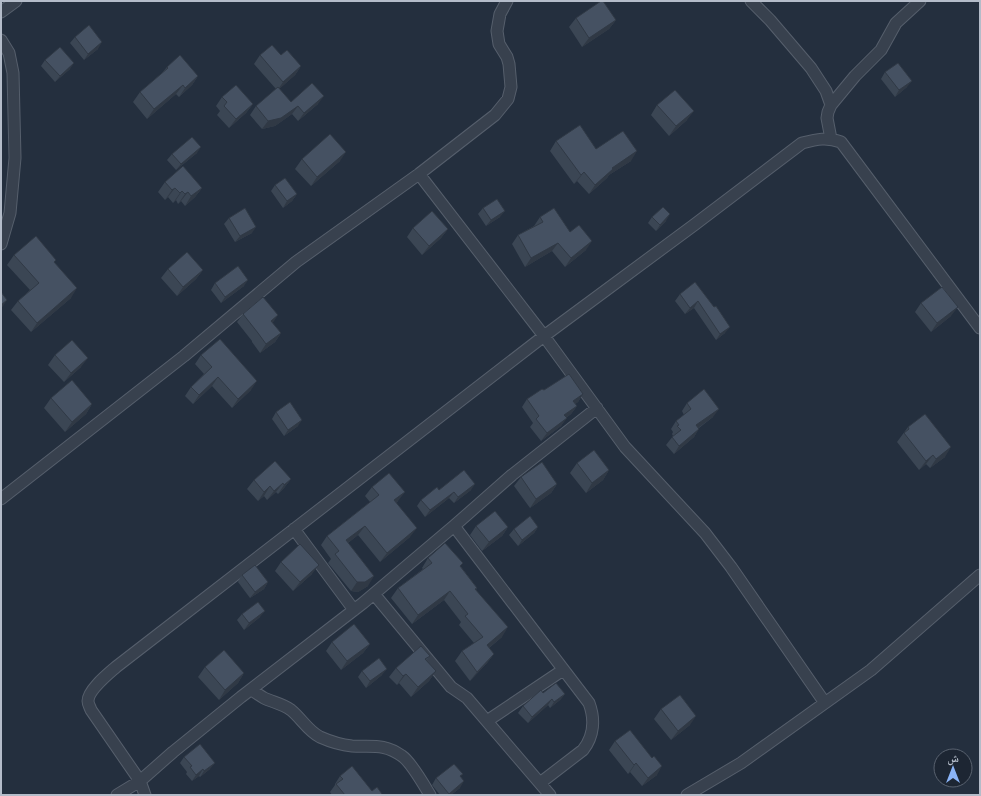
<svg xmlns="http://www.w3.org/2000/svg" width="981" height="796" viewBox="0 0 981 796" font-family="Mulish,'Noto Naskh Arabic',sans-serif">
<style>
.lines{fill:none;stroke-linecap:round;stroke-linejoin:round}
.minor-casing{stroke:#565f6c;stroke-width:13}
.minor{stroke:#38414e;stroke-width:11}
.wall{fill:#3b4654}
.shaded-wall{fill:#303945}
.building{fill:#455162;stroke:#303945}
</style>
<rect width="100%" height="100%" fill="#242f3e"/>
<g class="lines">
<defs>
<path id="minor" d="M 751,1 L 770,20 L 811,68 L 826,91 L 831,105
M 1,12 L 16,1
M 1,40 L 9,53 L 13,73 L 15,158 L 10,213 L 1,244
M 831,139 L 827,118 L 828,112 L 831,105 L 855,76 L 881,50 L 896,23 L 920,1
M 419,174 L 544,336 L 625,447 L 705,533 L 731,567 L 825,703
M 1,499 L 184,356 L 296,262 L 419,174 L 495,115 L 508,99 L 511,87 L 509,64 L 507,57 L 499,44 L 497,31 L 500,14 L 507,1
M 454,526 L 589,703 C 595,719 594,736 583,750 L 540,783
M 294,529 L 354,610
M 374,594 L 451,687 L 467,698 L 550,795
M 251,690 C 255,692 259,695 264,698 C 272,702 283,704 291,710 C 301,718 308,731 320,737 C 329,741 342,745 352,746 C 372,747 384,743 402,756 C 411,762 424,785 430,795
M 487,721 L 563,670
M 117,795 L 140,781 L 173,752 L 241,697 L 363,603 L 454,526 L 512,475 L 597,408
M 145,795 L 140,781 L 91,710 C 90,707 88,704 88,701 C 88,690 108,674 116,667 L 544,336 L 694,225 L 802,143 C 818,139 826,137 841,142 L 980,328
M 687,795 L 741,763 L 871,670 L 980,575"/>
</defs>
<use href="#minor" class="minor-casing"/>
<use href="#minor" class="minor"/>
</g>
<path class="wall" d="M 576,18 L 616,20 L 609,29 L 582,47 L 569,27 Z
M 75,37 L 98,49 L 84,60 L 70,43 Z
M 260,55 L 281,55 L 301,66 L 295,75 L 279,89 L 291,102 L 318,104 L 298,121 L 292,114 L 275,126 L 262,129 L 250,115 L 256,106 L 276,89 L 254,64 Z
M 45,60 L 70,69 L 55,82 L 41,66 Z
M 167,67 L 198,76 L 192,85 L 179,97 L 176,94 L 147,119 L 133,102 L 140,92 L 162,73 Z
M 885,72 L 907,87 L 895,97 L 881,79 Z
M 222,97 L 253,104 L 246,113 L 229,128 L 217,115 L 220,111 L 216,106 Z
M 657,105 L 687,120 L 669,136 L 651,115 Z
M 556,141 L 596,149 L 631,161 L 609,175 L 607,178 L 589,194 L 577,181 L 574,184 L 550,151 Z
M 197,153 L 176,170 L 167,160 L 172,154 Z
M 302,159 L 340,161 L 311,186 L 295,169 Z
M 165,182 L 202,188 L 195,197 L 185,206 L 181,201 L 178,204 L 176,200 L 173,203 L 168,197 L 165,200 L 158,192 Z
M 275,185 L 297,194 L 292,201 L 283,208 L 271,191 Z
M 483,208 L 500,217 L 486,226 L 478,214 Z
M 540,217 L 570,232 L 586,250 L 565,267 L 552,251 L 525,267 L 512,244 L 518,235 L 534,226 Z
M 652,217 L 666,221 L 656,231 L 648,223 Z
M 229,218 L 252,233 L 235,242 L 224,224 Z
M 413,228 L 448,229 L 441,238 L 422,255 L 407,237 Z
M 14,255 L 54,263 L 71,298 L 31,332 L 11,310 L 18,301 L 30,290 L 7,265 Z
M 168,269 L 203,270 L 196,279 L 177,296 L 161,278 Z
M 215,283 L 244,286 L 221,303 L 211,290 Z
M 680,294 L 714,307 L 725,333 L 716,340 L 694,308 L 685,314 L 675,301 Z
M 921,303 L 951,316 L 931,332 L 915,312 Z
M 243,314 L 272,323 L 281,333 L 275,342 L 260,353 L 252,342 L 252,341 L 237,322 Z
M 55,355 L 81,367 L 64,382 L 48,365 Z
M 201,355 L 251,390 L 232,408 L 212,386 L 193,404 L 185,396 L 191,387 L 204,374 L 195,364 Z
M 544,390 L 583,394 L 578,402 L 575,404 L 577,406 L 571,414 L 566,418 L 561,426 L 541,441 L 530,427 L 533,423 L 522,407 L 527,399 Z
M 51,398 L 92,404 L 86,414 L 65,432 L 44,408 Z
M 687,403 L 713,417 L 699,428 L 694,437 L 674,454 L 666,445 L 673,436 L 672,434 L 673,432 L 671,429 L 676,421 L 684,415 L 682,411 Z
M 276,412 L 298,426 L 284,436 L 272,419 Z
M 908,427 L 945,457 L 930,468 L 926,464 L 919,470 L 897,442 Z
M 577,463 L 609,470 L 603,480 L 586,493 L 570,473 Z
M 521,477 L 557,484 L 551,493 L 530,508 L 514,486 Z
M 291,479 L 284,488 L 278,494 L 276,492 L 267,500 L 264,496 L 258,501 L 247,489 L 254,480 Z
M 372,487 L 398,501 L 396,503 L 410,537 L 380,562 L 358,535 L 348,543 L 368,586 L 358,592 L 351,591 L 328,563 L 331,559 L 321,545 L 327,536 L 370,502 L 365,496 Z
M 439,490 L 471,490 L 454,503 L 449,498 L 425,517 L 417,506 L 421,500 Z
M 476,526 L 508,527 L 502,536 L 482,551 L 470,535 Z
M 538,527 L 534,533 L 518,546 L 509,535 L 514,529 Z
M 428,558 L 461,567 L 477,588 L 476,590 L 502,637 L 489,648 L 494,654 L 487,663 L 470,681 L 455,661 L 462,651 L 474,643 L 459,625 L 461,622 L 444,600 L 412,624 L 391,598 L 398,588 L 423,569 L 422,568 Z
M 281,562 L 312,574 L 293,591 L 275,571 Z
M 242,575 L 268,582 L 264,589 L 250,598 L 238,582 Z
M 242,614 L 260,617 L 244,630 L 237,620 Z
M 332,642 L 370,644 L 363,653 L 341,670 L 326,651 Z
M 430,656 L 426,661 L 436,671 L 429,681 L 411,697 L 399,683 L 397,685 L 389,677 L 396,668 Z
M 205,667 L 244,673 L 238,683 L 219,700 L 198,677 Z
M 362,671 L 382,675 L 366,688 L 358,677 Z
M 543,693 L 565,694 L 560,700 L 550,708 L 548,705 L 528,723 L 518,713 L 523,706 Z
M 661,709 L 690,725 L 671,740 L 654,719 Z
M 615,741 L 657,775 L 642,786 L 630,772 L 628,774 L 609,750 Z
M 184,757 L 210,769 L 200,777 L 199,776 L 192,781 L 186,774 L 187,772 L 180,763 Z
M 340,776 L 372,791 L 382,794 L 381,795 L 332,795 L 330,792 L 335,785 L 335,784 Z
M 461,777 L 460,788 L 451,795 L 440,795 L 432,785 L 436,778 Z"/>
<path class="shaded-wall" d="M 616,20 L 609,29 L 582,47 L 589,38 Z
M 102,42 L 98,49 L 84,60 L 88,54 Z
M 74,63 L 70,69 L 55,82 L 60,76 Z
M 301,66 L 295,75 L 277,91 L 283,82 Z
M 198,76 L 192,85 L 179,97 L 185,88 Z
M 912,81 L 907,87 L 895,97 L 899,90 Z
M 183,85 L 176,94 L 147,119 L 154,109 Z
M 324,96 L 318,104 L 298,121 L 304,113 Z
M 253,104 L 246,113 L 229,128 L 236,119 Z
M 298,106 L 292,114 L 275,126 L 262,129 L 268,121 Z
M 694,111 L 687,120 L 669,136 L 676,126 Z
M 201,147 L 197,153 L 176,170 L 181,164 Z
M 637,151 L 631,161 L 609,175 L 607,178 L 589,194 L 595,185 L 612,168 Z
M 346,152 L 340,161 L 311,186 L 317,177 Z
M 584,172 L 577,181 L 574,184 L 581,175 Z
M 175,188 L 168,197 L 165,200 L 172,190 Z
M 202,188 L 195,197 L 185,206 L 191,196 Z
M 182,191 L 176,200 L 173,203 L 180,193 Z
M 188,192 L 181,201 L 178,204 L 185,194 Z
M 297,194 L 292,201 L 283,208 L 287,201 Z
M 505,211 L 500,217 L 486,226 L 491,220 Z
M 670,214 L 666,221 L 656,231 L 660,225 Z
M 256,227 L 252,233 L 235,242 L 240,236 Z
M 448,229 L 441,238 L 422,255 L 429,246 Z
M 592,241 L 586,250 L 565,267 L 571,258 Z
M 558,243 L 552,251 L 525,267 L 531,258 Z
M 203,270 L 196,279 L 177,296 L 183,287 Z
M 248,280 L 244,286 L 221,303 L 225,297 Z
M 77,288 L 71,298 L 31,332 L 37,323 Z
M 7,300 L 1,309 L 1,305 Z
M 698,301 L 694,308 L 685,314 L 690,308 Z
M 958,307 L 951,316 L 931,332 L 937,323 Z
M 278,315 L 272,324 L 271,321 Z
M 730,327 L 725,333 L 716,340 L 720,334 Z
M 281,333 L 275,342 L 260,353 L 266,344 Z
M 88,358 L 81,367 L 64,382 L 71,373 Z
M 218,377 L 212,386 L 193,404 L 199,395 Z
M 257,381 L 251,390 L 232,408 L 238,399 Z
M 583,394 L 578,402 L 568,409 L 573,401 Z
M 92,404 L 86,414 L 65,432 L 72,422 Z
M 577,406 L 571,414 L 559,423 L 564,415 Z
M 719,409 L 713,417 L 691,433 L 696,425 Z
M 567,418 L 561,426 L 541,441 L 547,433 Z
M 302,420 L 298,426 L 284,436 L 288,430 Z
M 699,429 L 694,437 L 674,454 L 679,446 Z
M 951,447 L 945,457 L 930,468 L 936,459 Z
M 933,455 L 926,464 L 919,470 L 926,461 Z
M 609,470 L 603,480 L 586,493 L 592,483 Z
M 291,479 L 284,488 L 278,494 L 284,485 Z
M 283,483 L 276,492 L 267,500 L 274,491 Z
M 475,484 L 471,490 L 454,503 L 458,497 Z
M 557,484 L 551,493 L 530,508 L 536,499 Z
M 270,486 L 264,496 L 258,501 L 264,492 Z
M 405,492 L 398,501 L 388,510 L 394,500 Z
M 454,492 L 449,498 L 425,517 L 430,510 Z
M 365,526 L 358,535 L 339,550 L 346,540 Z
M 508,527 L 502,536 L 482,551 L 489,542 Z
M 538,527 L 534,533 L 518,546 L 522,540 Z
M 417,528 L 410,537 L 380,562 L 387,553 Z
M 319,565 L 312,574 L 293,591 L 300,582 Z
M 374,576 L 368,586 L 358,592 L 351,591 L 357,582 Z
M 268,582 L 264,589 L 250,598 L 255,592 Z
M 450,591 L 444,600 L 412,624 L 418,615 Z
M 265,611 L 260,617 L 244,630 L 249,623 Z
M 508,627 L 502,637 L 480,655 L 487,645 Z
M 370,644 L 363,653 L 341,670 L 347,661 Z
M 494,654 L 487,663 L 470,681 L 477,672 Z
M 387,669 L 382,675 L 366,688 L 370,681 Z
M 436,671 L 429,681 L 411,697 L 418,687 Z
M 244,673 L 238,683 L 219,700 L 225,690 Z
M 406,674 L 399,683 L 397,685 L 403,676 Z
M 565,694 L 560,700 L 550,708 L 554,702 Z
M 552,699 L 548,705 L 528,723 L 532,717 Z
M 696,716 L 690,725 L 671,740 L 678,731 Z
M 215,763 L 210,769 L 200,777 L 204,771 Z
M 636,763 L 630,772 L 628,774 L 634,765 Z
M 662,766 L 657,775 L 642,786 L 648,778 Z
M 203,769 L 199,776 L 192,781 L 196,775 Z
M 464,781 L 460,788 L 451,795 L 448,795 Z"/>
<path class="building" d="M 601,1 L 603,1 L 616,20 L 589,38 L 576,18 Z
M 89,25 L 102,42 L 88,54 L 75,37 Z
M 272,45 L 281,55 L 287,50 L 301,66 L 283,82 L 260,55 Z
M 60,47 L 74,63 L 60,76 L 45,60 Z
M 180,55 L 198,76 L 185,88 L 183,85 L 154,109 L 140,92 L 168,68 L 167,67 Z
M 898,63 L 912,81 L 899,90 L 885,72 Z
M 312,83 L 324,96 L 304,113 L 298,106 L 281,118 L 268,121 L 256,106 L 278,87 L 291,102 Z
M 236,85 L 253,104 L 236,119 L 224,106 L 227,102 L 222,97 Z
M 675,90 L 694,111 L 676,126 L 657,105 Z
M 580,125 L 596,149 L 623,131 L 637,151 L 612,168 L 613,169 L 595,185 L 584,172 L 581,175 L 556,141 Z
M 330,134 L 346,152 L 317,177 L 302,159 Z
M 192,137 L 201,147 L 181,164 L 172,154 Z
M 183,166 L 202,188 L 191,196 L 188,192 L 185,194 L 182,191 L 180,193 L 175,188 L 172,190 L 165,182 Z
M 285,178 L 297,194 L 287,201 L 275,185 Z
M 497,199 L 505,211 L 491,220 L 483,208 Z
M 663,207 L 670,214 L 660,225 L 652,217 Z
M 245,208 L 256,227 L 240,236 L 229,218 Z
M 554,208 L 570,232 L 579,225 L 592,241 L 571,258 L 558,243 L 531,258 L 518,235 L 543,222 L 540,217 Z
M 432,211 L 448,229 L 429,246 L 413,228 Z
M 36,236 L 56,260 L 54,262 L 77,288 L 37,323 L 18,301 L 39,283 L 14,255 Z
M 187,252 L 203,270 L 183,287 L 168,269 Z
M 238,266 L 248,280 L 225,297 L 215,283 Z
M 695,282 L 714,307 L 716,306 L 730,327 L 720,334 L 698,301 L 690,308 L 680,294 Z
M 942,287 L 958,307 L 937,323 L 921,303 Z
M 1,292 L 7,300 L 1,305 Z
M 263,297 L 278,315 L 271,321 L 281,333 L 266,344 L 258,333 L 243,314 Z
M 220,339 L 257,381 L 238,399 L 218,377 L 199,395 L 191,387 L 212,367 L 201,355 Z
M 72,340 L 88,358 L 71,373 L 55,355 Z
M 569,374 L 583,394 L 573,401 L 577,406 L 564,415 L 567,418 L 547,433 L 536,419 L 539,416 L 527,399 L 542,389 L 544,390 Z
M 72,380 L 92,404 L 72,422 L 51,398 Z
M 704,389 L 719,409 L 696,425 L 699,429 L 679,446 L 672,437 L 681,430 L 677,426 L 679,425 L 676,421 L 691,409 L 687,403 Z
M 290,402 L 302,420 L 288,430 L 276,412 Z
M 925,414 L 951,447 L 936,459 L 933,455 L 926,461 L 904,433 L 909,429 L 908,427 Z
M 594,450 L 609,470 L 592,483 L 577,463 Z
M 275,461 L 291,479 L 284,485 L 283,483 L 274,491 L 270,486 L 264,492 L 254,480 Z
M 542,462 L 557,484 L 536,499 L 521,477 Z
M 464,470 L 475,484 L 458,497 L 454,492 L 430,510 L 421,500 L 437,487 L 439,490 Z
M 389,473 L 405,492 L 394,500 L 417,528 L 387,553 L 365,526 L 346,540 L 374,576 L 365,582 L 357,582 L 335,554 L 339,551 L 327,536 L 379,495 L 372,487 Z
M 495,511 L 508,527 L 489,542 L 476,526 Z
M 530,516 L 538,527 L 522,540 L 514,529 Z
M 445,543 L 463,563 L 460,566 L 477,588 L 475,589 L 508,627 L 487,645 L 494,654 L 477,672 L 462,651 L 483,637 L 465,616 L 468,614 L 450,591 L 418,615 L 398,588 L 432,563 L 428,558 Z
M 300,544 L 319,565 L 300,582 L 281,562 Z
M 255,565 L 268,582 L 255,592 L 242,575 Z
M 258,602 L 265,611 L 249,623 L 242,614 Z
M 354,624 L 370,644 L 347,661 L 332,642 Z
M 421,646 L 430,656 L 425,659 L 436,671 L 418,687 L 406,674 L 403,676 L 396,668 Z
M 224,650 L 244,673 L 225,690 L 205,667 Z
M 379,658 L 387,669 L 370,681 L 362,671 Z
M 556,683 L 565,694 L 554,702 L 552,699 L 532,717 L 523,706 L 541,690 L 543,693 Z
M 680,695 L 696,716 L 678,731 L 661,709 Z
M 630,730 L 652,758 L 654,756 L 662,766 L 648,778 L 636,763 L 634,765 L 615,741 Z
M 200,744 L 215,763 L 204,771 L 203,769 L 196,775 L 190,767 L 192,766 L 184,757 Z
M 454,764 L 463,774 L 460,776 L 464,781 L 449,794 L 436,778 Z
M 352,766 L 372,791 L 377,787 L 382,794 L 380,795 L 345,795 L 336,784 L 343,779 L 340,776 Z"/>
<rect width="981" height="796" fill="none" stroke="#b4bcc9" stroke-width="4"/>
<g transform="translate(953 768)"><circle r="19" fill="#1d2633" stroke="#59626f"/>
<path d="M0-3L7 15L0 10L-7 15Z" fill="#8ab4f8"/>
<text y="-6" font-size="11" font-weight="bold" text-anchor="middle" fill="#b4bcc9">ش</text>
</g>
</svg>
